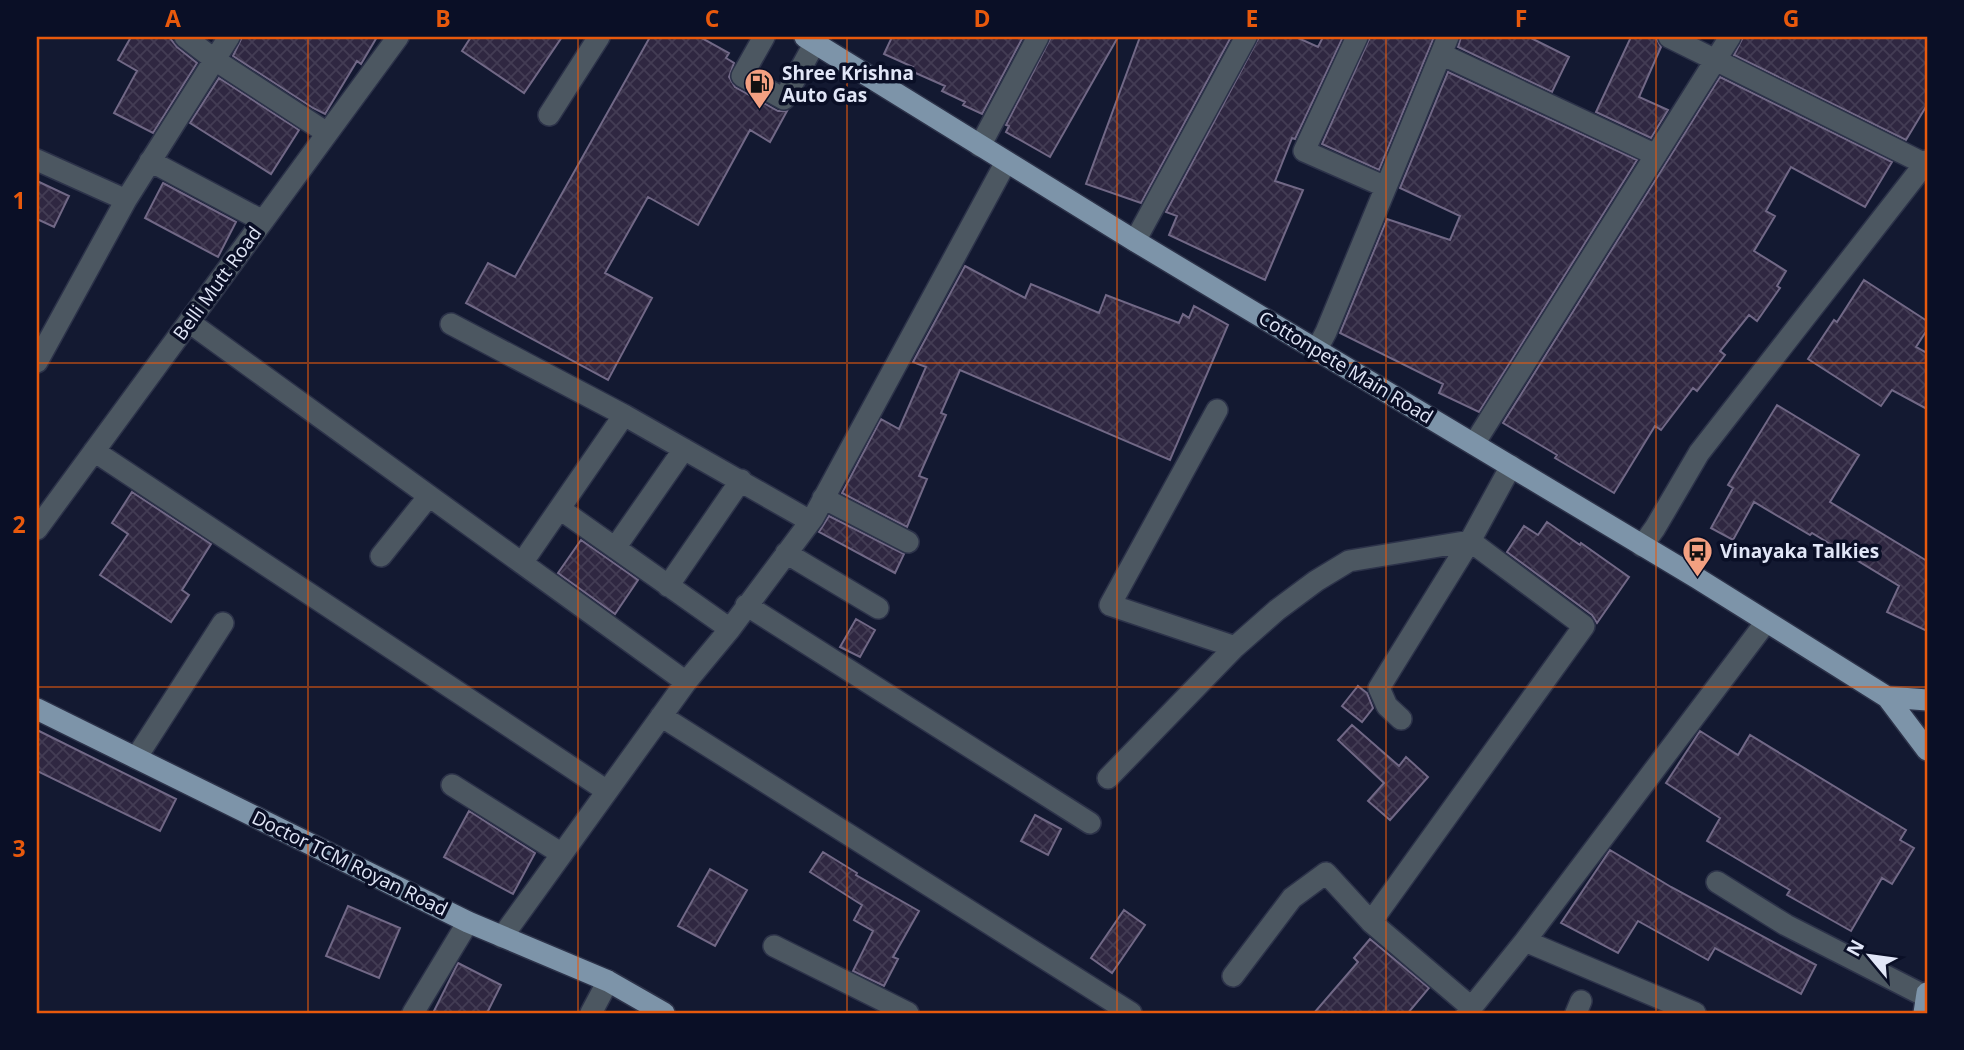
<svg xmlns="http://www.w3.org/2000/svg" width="1964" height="1050" viewBox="0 0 1964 1050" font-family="'Open Sans',sans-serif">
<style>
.building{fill:url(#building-cross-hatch);stroke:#716886;stroke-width:2}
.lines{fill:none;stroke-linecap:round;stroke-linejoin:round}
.minor-casing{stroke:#2c3249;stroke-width:24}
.major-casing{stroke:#2c3249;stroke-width:24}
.minor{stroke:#4c5761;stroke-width:21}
.major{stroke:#7d94a9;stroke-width:21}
.grid{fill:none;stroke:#e8590c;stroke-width:2;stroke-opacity:0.55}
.labels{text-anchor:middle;stroke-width:7;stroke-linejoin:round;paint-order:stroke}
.poi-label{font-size:19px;font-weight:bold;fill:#e1e6f7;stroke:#0a0f26;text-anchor:start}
.street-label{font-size:19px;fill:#e1e6f7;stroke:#0a0f26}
.neatline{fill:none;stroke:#e8590c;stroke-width:2.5}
.grid-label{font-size:23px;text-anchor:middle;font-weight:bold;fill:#e8590c}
</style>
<defs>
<pattern id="building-cross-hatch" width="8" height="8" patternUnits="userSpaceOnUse" patternTransform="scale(1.75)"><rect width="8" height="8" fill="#2f2741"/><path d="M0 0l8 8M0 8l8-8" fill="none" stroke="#433c54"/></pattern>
</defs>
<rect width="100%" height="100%" fill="#131931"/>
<path class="building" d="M 131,37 L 169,37 L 177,47 L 197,63 L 153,133 L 114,113 L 137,71 L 118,60 Z
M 242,37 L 377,37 L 361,64 L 357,61 L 325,114 L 313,108 L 233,56 Z
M 471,37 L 562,37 L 524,93 L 462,51 Z
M 650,37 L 700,37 L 729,53 L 726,58 L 734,63 L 729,77 L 735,87 L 778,111 L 787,111 L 770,142 L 750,130 L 698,225 L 648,197 L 605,273 L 652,298 L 608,380 L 466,303 L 488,263 L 515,277 Z
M 892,37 L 1023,37 L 982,114 L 963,105 L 965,102 L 942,91 L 945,86 L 911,71 L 913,67 L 884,54 Z
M 1051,37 L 1118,37 L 1050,157 L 1006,132 L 1009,126 L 1006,125 Z
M 1140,37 L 1231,37 L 1141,203 L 1086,184 Z
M 1259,37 L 1296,37 L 1318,47 L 1323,37 L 1343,37 L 1295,139 L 1292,138 L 1275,181 L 1303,190 L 1265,280 L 1169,235 L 1177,216 L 1166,212 Z
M 1370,37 L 1434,37 L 1379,170 L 1322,144 Z
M 1461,37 L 1529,37 L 1569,57 L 1552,92 L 1458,47 Z
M 1631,37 L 1656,37 L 1661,47 L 1639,97 L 1668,110 L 1651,138 L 1596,112 Z
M 1743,37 L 1927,37 L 1927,105 L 1906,140 L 1734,55 Z
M 1448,72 L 1637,160 L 1479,412 L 1439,393 L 1443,384 L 1340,333 L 1387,219 L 1450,240 L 1460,216 L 1400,188 Z
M 1720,77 L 1892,162 L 1865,207 L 1791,167 L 1766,211 L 1775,216 L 1754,251 L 1786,271 L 1777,286 L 1780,288 L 1757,321 L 1749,315 L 1720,351 L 1725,355 L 1697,391 L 1693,388 L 1661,430 L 1655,426 L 1614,493 L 1555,458 L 1557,455 L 1503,423 Z
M 219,78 L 299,130 L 271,174 L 190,123 Z
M 37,181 L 69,196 L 54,227 L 37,219 Z
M 163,183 L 236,222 L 218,257 L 145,218 Z
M 965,266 L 1025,298 L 1031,284 L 1099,313 L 1106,295 L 1179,323 L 1183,314 L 1189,318 L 1194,306 L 1228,325 L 1170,460 L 960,370 L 941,413 L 946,415 L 919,476 L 927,479 L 907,527 L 842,493 L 881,419 L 899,429 L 926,367 L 913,362 Z
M 1864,280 L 1927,321 L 1927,330 L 1916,347 L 1927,353 L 1927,409 L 1892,390 L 1881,406 L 1808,359 L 1834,320 L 1837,322 Z
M 1777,405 L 1859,455 L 1830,502 L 1927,561 L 1927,631 L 1887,612 L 1899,586 L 1812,533 L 1810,535 L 1754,502 L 1733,540 L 1711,528 L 1733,488 L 1728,485 Z
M 132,492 L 211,544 L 182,590 L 189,595 L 171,622 L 100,575 L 128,534 L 112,523 Z
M 829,516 L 904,554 L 895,573 L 819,532 Z
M 1547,522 L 1580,545 L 1581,543 L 1629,577 L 1597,623 L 1592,615 L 1507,552 L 1524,526 L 1538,535 Z
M 581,540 L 638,580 L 615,614 L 558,573 Z
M 856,619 L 875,630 L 860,657 L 840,647 Z
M 1358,686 L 1367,693 L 1373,708 L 1362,722 L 1342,706 Z
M 1352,725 L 1399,766 L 1406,757 L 1428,777 L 1390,820 L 1368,801 L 1384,783 L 1338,740 Z
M 37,730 L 176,799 L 160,831 L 37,771 Z
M 1700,731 L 1738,755 L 1750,735 L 1906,830 L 1900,840 L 1914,848 L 1892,884 L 1882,878 L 1851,931 L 1787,895 L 1790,890 L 1707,841 L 1720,818 L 1666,783 Z
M 469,811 L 535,853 L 513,894 L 444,857 Z
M 1035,815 L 1061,829 L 1048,855 L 1021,841 Z
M 1610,850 L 1671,887 L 1816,965 L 1801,994 L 1715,948 L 1708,960 L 1638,921 L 1618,953 L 1561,923 Z
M 823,852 L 857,873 L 856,875 L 919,911 L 893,957 L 898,959 L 884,986 L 853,971 L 873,931 L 854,920 L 862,905 L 810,872 Z
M 710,869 L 747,890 L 715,946 L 678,926 Z
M 348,906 L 400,928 L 379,978 L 326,956 Z
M 1124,910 L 1145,925 L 1112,973 L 1091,958 Z
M 1370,939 L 1429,988 L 1408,1013 L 1314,1013 L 1358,962 L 1354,958 Z
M 458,963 L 501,985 L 487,1013 L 433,1013 Z"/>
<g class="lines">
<defs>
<path id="minor" d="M 185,37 L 215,60 L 327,133
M 764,37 L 742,76 L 784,99 L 818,37
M 1357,37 L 1304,151 L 1386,187
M 1669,37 L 1925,164
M 1441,54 L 1656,155
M 549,115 L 599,37
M 980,146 L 1038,37
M 37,160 L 126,200
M 150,161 L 263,221
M 1135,241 L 1246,37
M 189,322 L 686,682
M 451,324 L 624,415 L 810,521
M 1317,349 L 1326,332 L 1448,37
M 37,362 L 126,200 L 229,37
M 1217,410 L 1110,605 L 1235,647
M 1474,444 L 1730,37
M 94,451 L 607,791
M 823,498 L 908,542
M 560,509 L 730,629
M 37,529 L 398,37
M 1642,546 L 1655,528 L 1699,453 L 1927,161
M 615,548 L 684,449
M 786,553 L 878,608
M 381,556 L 429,496
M 522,563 L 624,415
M 668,586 L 741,480
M 746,605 L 1090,823
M 661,716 L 1131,1013
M 1401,719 L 1387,706 L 1379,688 L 1470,541 L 1511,466
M 136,758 L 223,623
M 1108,778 L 1235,647 L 1277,610 L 1316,581 L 1349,561 L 1470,541 L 1584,626 L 1371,922
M 452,785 L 562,854
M 1717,882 L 1786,925 L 1927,997
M 502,937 L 686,682 L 730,629 L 813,518 L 1006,162
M 1525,941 L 1695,1013
M 774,946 L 908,1013
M 1233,976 L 1292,898 L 1326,873 L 1371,922 L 1472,1008
M 413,1013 L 468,922
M 591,1013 L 608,981
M 1467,1013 L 1525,941 L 1766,622
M 1576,1013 L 1581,1001"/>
<path id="major" d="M 805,37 L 1135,241 L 1697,578 L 1887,697 L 1927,750
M 1887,697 L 1927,700
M 37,709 L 468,922 L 608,981 L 664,1013
M 1924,1013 L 1927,993"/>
</defs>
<use href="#minor" class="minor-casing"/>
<use href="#major" class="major-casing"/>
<use href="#minor" class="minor"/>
<use href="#major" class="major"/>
</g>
<path class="grid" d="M 308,37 L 308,1013M 578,37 L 578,1013M 847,37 L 847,1013M 1117,37 L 1117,1013M 1386,37 L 1386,1013M 1656,37 L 1656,1013M 37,363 L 1927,363M 37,687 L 1927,687"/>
<defs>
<symbol id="fuel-pin" viewBox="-11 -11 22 30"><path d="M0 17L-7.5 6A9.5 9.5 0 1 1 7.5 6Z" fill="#f3a081" stroke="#0a0f26"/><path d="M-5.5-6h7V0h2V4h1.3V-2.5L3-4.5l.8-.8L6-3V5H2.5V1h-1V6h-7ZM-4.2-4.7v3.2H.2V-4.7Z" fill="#111"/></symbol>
<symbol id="bus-pin" viewBox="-11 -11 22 30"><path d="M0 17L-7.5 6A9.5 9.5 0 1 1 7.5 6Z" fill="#f3a081" stroke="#0a0f26"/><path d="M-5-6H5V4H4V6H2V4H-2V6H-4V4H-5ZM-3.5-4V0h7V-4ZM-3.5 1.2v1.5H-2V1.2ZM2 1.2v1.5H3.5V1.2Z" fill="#111"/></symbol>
</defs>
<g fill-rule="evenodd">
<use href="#fuel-pin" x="742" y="66" width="35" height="47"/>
<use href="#bus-pin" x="1680" y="534" width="35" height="47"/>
</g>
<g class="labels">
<g class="poi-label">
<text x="782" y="80">Shree Krishna<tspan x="782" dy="22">Auto Gas</tspan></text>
<text x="1720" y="558">Vinayaka Talkies</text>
</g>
<g class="street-label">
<text transform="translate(217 283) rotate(-54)" y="7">Belli Mutt Road</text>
<text transform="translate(1346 367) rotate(31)" y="7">Cottonpete Main Road</text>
<text transform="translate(350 863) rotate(26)" y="7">Doctor TCM Royan Road</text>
</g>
</g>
<rect width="1964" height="1050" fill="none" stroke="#0a0f26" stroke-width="77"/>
<g transform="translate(1870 956) rotate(299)" stroke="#0a0f26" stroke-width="5" paint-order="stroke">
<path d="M0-5L12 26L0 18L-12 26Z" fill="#e1e6f7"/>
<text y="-10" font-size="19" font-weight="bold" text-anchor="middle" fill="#e1e6f7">N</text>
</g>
<rect x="38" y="38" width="1888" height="974" class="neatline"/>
<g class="grid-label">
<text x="173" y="27">A</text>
<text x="443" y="27">B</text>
<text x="712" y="27">C</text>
<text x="982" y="27">D</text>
<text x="1252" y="27">E</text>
<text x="1521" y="27">F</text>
<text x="1791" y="27">G</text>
<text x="19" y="209">1</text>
<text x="19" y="533">2</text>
<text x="19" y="857">3</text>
</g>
</svg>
